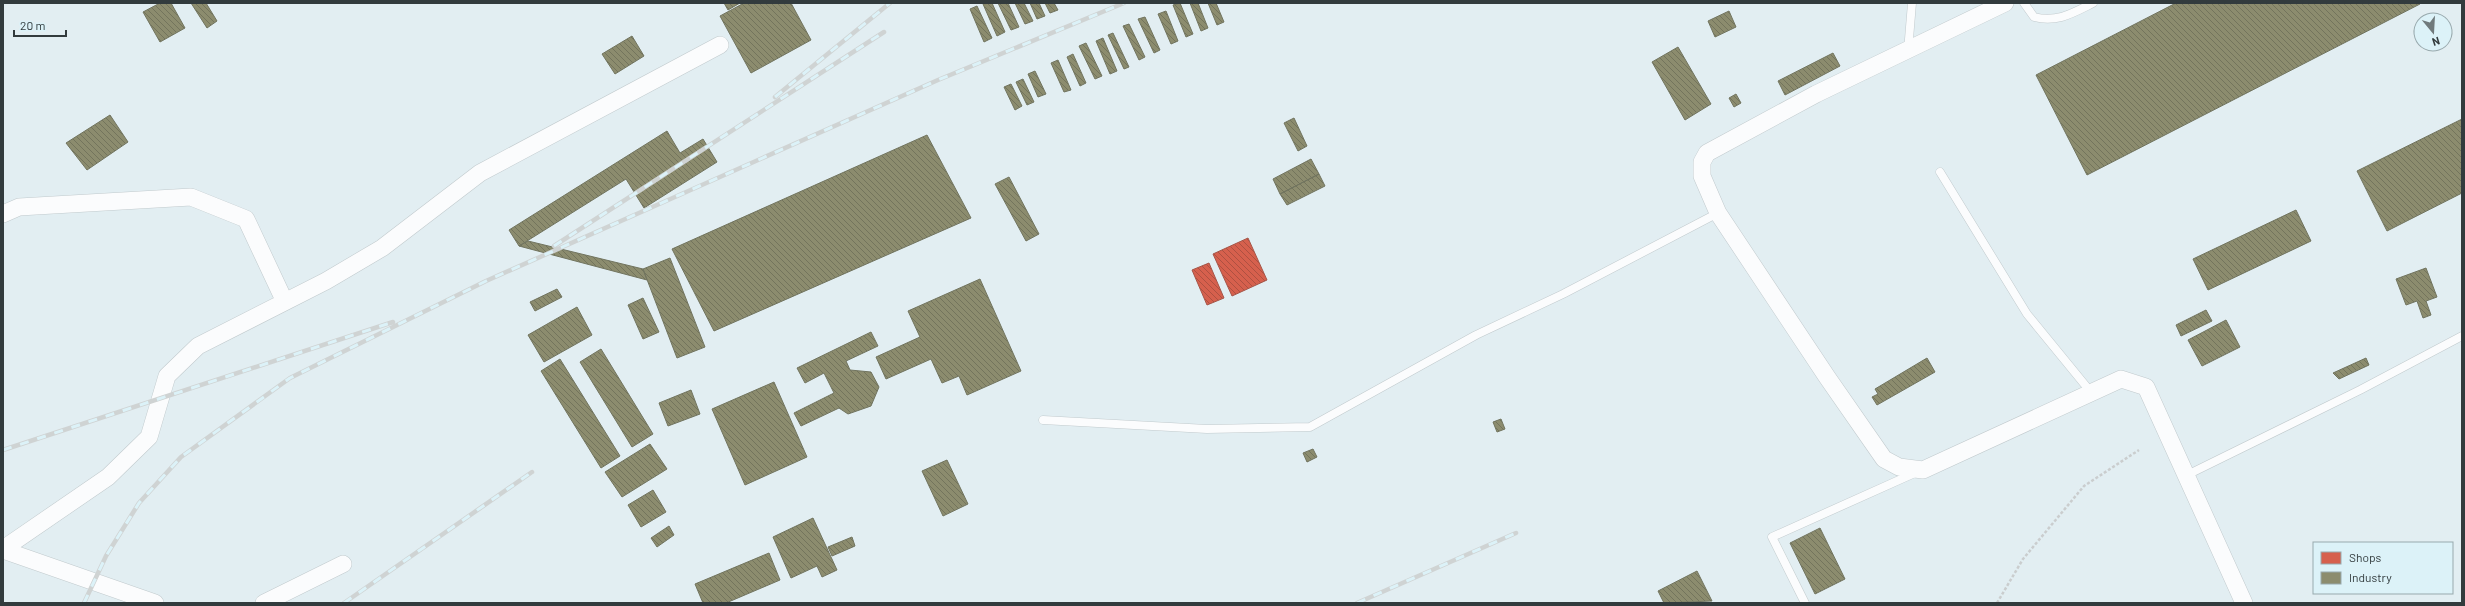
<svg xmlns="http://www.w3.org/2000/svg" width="2465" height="606" viewBox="0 0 2465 606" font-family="Barlow,sans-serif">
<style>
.shops{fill:url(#shops-back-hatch);stroke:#a55548}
.industry{fill:url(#industry-back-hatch);stroke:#71745f}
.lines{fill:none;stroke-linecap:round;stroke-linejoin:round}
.service-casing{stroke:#c1cacd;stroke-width:9}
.minor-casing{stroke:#c1cacd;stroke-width:18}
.path{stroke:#cacdce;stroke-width:2.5;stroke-dasharray:3 2;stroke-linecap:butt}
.service{stroke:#fbfcfd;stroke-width:8}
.minor{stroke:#fbfcfd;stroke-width:17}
.rail-casing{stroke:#cfd3d3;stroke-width:4.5}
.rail{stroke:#dcf2f8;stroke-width:3;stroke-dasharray:9;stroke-linecap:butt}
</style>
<defs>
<pattern id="shops-back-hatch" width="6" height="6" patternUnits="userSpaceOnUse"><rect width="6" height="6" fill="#d6604d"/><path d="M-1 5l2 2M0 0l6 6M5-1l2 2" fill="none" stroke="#ae5041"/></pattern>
<pattern id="industry-back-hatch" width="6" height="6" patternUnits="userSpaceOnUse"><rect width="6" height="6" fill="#8c8c6e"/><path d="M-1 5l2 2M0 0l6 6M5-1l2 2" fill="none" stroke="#73745c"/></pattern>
</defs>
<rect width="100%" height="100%" fill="#e2eef2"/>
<path class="shops" d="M 1248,238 L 1267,280 L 1232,296 L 1213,254 Z
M 1209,263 L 1224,298 L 1207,305 L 1192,270 Z"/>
<path class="industry" d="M 160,3 L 171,3 L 185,28 L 160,42 L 143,12 Z
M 191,3 L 206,3 L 217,21 L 207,28 Z
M 724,3 L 740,3 L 728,10 Z
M 744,3 L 791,3 L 811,40 L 751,73 L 720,16 Z
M 992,3 L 1005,32 L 997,36 L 983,4 Z
M 998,3 L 1008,3 L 1019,27 L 1011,30 Z
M 1015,3 L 1024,3 L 1033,21 L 1025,24 Z
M 1030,3 L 1039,3 L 1045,16 L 1037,19 Z
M 1045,3 L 1054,3 L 1058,10 L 1050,13 Z
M 1180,3 L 1193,34 L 1186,37 L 1173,5 Z
M 1190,3 L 1198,3 L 1208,28 L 1201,31 Z
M 1208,3 L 1216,3 L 1224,22 L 1217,25 Z
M 2176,3 L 2419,3 L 2420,4 L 2087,175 L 2036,75 Z
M 977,6 L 992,38 L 984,42 L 970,9 Z
M 1166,11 L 1178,41 L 1171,44 L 1158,14 Z
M 1729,11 L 1736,27 L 1715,37 L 1708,21 Z
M 1145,17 L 1160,50 L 1154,53 L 1138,19 Z
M 1129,24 L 1145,57 L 1139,60 L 1123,26 Z
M 1113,33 L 1129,67 L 1124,69 L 1108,35 Z
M 632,36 L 644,56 L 615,74 L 602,54 Z
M 1103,38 L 1117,71 L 1110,74 L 1096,41 Z
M 1086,43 L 1102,76 L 1095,79 L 1079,46 Z
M 1678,47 L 1711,104 L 1685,120 L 1652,62 Z
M 1833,53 L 1840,66 L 1785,95 L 1778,81 Z
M 1073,54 L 1086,83 L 1080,86 L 1067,57 Z
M 1058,60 L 1071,90 L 1064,92 L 1051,63 Z
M 1035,71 L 1046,94 L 1038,97 L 1028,74 Z
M 1023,79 L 1034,102 L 1027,105 L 1016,82 Z
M 1011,84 L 1022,106 L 1015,110 L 1004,87 Z
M 1736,94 L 1741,103 L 1734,107 L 1729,98 Z
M 110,115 L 128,142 L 87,170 L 66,143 Z
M 1294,118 L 1307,146 L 1298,151 L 1284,123 Z
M 2462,119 L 2462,193 L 2387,231 L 2357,171 Z
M 667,131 L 680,153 L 703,139 L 717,162 L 644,208 L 626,179 L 519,246 L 509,230 Z
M 927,135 L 971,218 L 714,331 L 672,249 Z
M 1311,159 L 1319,174 L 1280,194 L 1273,179 Z
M 1319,174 L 1325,186 L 1287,205 L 1280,194 Z
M 1009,177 L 1039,234 L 1026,241 L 995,184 Z
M 2296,210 L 2311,241 L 2208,290 L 2193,259 Z
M 528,241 L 643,269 L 647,280 L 519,246 Z
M 670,258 L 705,347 L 677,358 L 643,269 Z
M 2426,268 L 2437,297 L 2426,301 L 2431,315 L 2423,318 L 2417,301 L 2406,305 L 2396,279 Z
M 980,279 L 1021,371 L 967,395 L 959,376 L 942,383 L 931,359 L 886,379 L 876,357 L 920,337 L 908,311 Z
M 557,289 L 562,297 L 535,311 L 530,302 Z
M 643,298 L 659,332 L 643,339 L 628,305 Z
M 577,307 L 592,335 L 544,362 L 528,335 Z
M 2206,310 L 2212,321 L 2181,336 L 2176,325 Z
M 2226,320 L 2240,347 L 2202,366 L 2188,340 Z
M 871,332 L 878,346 L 846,361 L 850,370 L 871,372 L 879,387 L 871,406 L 848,414 L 839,408 L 801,426 L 794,413 L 834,393 L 824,373 L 805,383 L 797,368 Z
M 601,349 L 653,434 L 632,447 L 580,362 Z
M 1927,358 L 1935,372 L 1877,405 L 1872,397 L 1878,394 L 1875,389 Z
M 2366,358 L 2369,365 L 2339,379 L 2333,373 Z
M 560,359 L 620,456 L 601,468 L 541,371 Z
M 774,382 L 807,457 L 745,485 L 712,409 Z
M 691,390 L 700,414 L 668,426 L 659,403 Z
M 1501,419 L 1505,429 L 1497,432 L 1493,422 Z
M 650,444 L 667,469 L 622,497 L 605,472 Z
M 1313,449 L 1317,457 L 1307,462 L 1303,453 Z
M 947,460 L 968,504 L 943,516 L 922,471 Z
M 653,490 L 666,512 L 641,527 L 628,505 Z
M 813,518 L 837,570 L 822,577 L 817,566 L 791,578 L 773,537 Z
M 669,526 L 674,535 L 657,547 L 651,538 Z
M 1820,528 L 1845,579 L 1815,594 L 1790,543 Z
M 852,537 L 855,546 L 832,556 L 828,547 Z
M 769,553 L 780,580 L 726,603 L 703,603 L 695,584 Z
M 1697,571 L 1712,601 L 1664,603 L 1658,591 Z"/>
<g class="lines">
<defs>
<path id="service" d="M 2024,3 L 2034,17 C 2057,23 2073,13 2093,3
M 1908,51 L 1912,3
M 1940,172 L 2027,314 L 2090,391
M 1043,420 L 1207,429 L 1310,427 L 1476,335 L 1563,294 L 1718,213
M 2185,476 L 2360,390 L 2462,336
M 1805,603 L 1772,537 L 1917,472"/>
<path id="minor" d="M 2005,3 L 1816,94 L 1707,153 L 1702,162 L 1702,176 L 1718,213 L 1827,377 L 1884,459 L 1899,467 L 1923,470 L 2121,379 L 2146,387 L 2244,603
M 3,214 L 19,207 L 191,197 L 246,219 L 284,300
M 3,549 L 108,477 L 149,437 L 167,376 L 198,346 L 326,281 L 382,248 L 480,173 L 720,45
M 3,550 L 155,603
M 264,603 L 343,564"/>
</defs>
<use href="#service" class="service-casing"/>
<use href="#minor" class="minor-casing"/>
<path class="path" d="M 1997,603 L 2023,559 L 2084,486 L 2139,450"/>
<use href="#service" class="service"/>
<use href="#minor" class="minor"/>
<defs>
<path id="rail" d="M 775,97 L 890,3
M 554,246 L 884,32
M 3,450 L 393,322
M 84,603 L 106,556 L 139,503 L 181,457 L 290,378 L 486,281 L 938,80 L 1124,3
M 344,603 L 532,472
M 1357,603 L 1516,533"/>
</defs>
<use href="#rail" class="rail-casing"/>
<use href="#rail" class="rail"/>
</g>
<rect width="2465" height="606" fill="none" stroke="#323b3d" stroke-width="8"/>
<rect x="2313" y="542" width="140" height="52" fill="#dcf2f8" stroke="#98a9ad"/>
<rect x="2321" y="552" width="20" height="12" fill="#d6604d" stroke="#98a9ad"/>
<text x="2349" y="562" font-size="12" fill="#323b3d">Shops</text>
<rect x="2321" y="572" width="20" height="12" fill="#8c8c6e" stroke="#98a9ad"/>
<text x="2349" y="582" font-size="12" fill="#323b3d">Industry</text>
<g transform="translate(2433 32) rotate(162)"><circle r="19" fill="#dcf2f8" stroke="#98a9ad"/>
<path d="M0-3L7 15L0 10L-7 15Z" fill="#707a7c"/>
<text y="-6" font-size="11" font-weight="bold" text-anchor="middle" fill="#323b3d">N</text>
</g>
<path d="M14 30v6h52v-6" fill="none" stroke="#323b3d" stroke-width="2"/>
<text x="20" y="30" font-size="12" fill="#323b3d" stroke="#dcf2f8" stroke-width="3" paint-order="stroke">20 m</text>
</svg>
